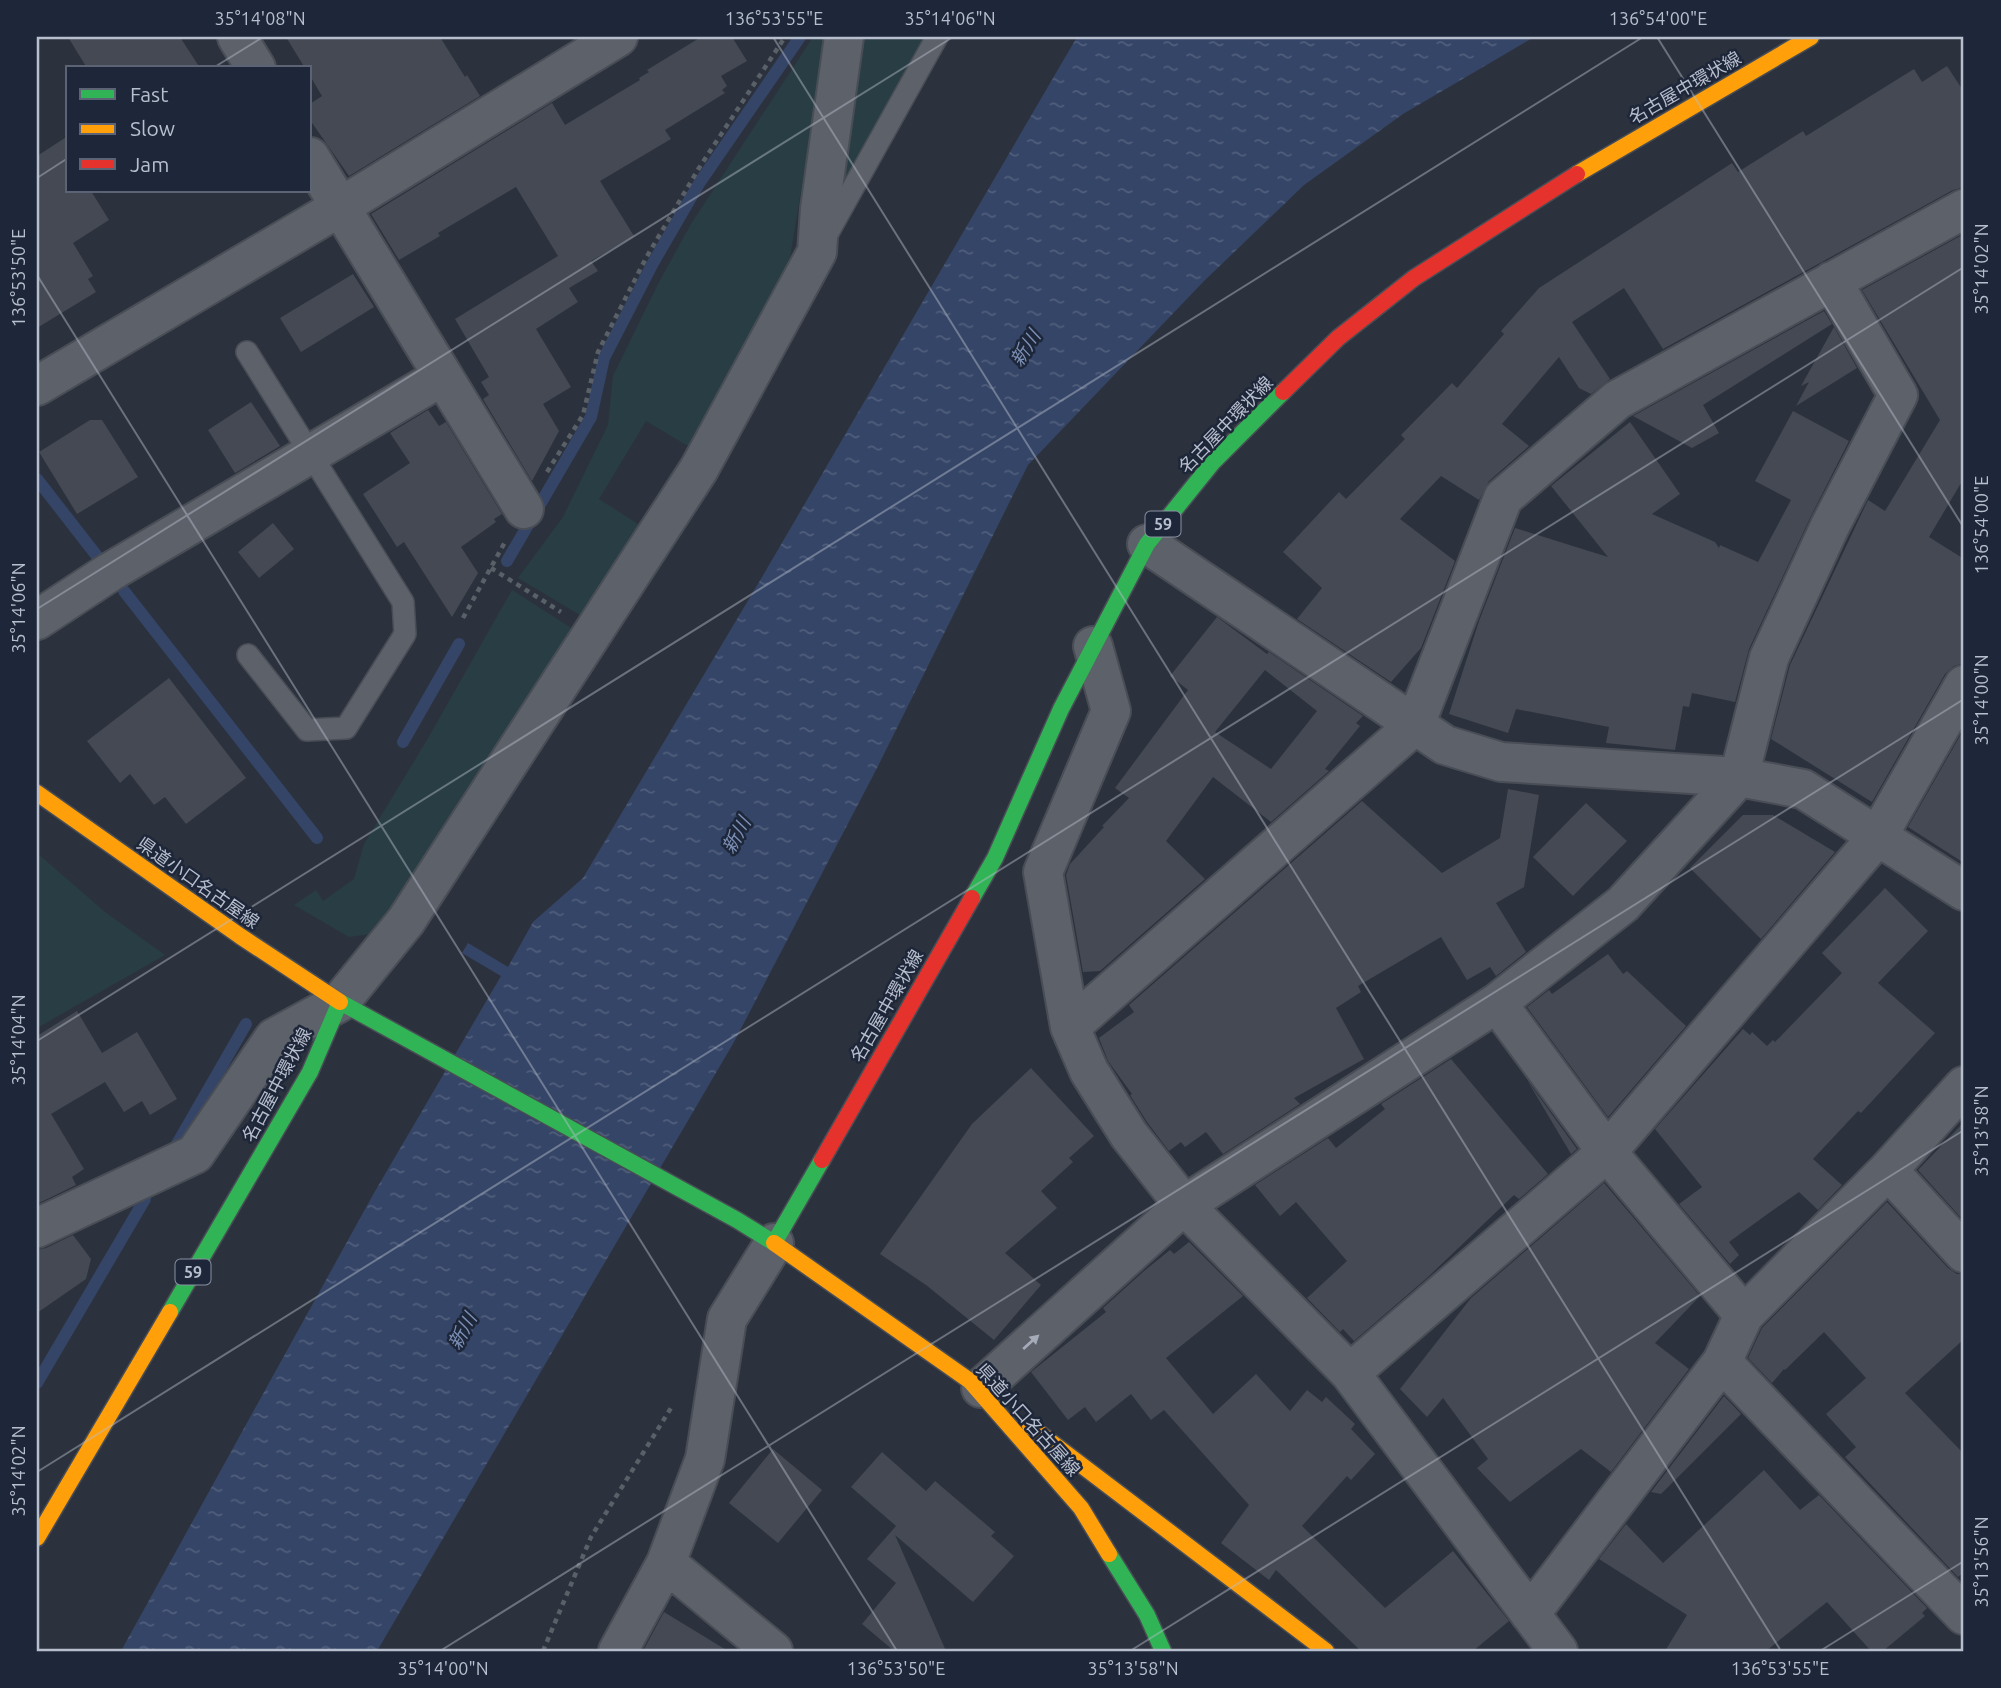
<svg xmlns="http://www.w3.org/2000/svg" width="2001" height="1688" viewBox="0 0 2001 1688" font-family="Ubuntu,'Noto Sans JP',sans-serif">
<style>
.green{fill:#283d44}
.water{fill:url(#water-ripples)}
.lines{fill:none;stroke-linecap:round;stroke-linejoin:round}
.stream{stroke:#354567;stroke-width:12}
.building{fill:#444953;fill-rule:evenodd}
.lane-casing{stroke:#494d55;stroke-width:24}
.street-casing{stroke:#494d55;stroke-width:42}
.fast-casing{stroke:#494d55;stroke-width:19}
.slow-casing{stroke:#494d55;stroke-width:19}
.jam-casing{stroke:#494d55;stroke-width:19}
.path{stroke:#5a6067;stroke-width:4.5;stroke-dasharray:5 5;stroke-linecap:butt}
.lane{stroke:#5d616a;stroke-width:21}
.street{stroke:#5d616a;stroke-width:38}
.fast{stroke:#30b455;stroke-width:16}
.slow{stroke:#ff9f0a;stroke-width:16}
.jam{stroke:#e5322d;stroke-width:16}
.oneway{fill:#a5abb9}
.ticks{fill:none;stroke:#b7becd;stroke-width:2;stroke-opacity:0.45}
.labels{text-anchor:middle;stroke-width:5;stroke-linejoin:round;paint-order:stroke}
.shield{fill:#1e2739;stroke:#8991a1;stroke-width:2}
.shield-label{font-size:16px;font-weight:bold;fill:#b7becd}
.street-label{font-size:18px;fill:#b7becd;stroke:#1e2739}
.water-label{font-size:19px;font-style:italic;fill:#7c90b7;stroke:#1e2739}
.neatline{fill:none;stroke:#b7becd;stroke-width:2.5}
.ticks-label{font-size:18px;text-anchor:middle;fill:#b7becd}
</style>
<defs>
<pattern id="water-ripples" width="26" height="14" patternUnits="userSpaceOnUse" patternTransform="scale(1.75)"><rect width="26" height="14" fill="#354567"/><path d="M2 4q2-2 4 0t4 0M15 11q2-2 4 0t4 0" fill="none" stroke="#505e7c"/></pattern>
</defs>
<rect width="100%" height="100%" fill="#2c323d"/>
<path class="green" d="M 813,37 L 825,37 L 825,45 L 785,288 L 693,449 L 646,421 L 599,499 L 644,528 L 585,618 L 518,578 L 563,517 L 608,425 L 613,376 L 658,284 L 691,224 Z
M 862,37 L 925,37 L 851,176 L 841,175 Z
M 512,590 L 576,631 L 407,888 L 371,934 L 349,937 L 294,905 L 316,890 L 323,901 L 354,879 L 364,844 L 427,740 Z
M 37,853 L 105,912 L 165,955 L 37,1028 Z"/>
<path class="water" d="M 1077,37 L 1534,37 L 1403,114 L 1304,185 L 1204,281 L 1028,465 L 877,768 L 734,1042 L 377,1651 L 121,1651 L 374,1193 L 501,976 L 462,953 L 468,943 L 508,967 L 533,922 L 583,878 L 765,572 Z"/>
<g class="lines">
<path class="stream" d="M 37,479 L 100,560
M 507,561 L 591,417 L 604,358 L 653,263 L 700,182 L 800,37
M 124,591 L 317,838
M 403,742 L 459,644
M 177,1144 L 246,1024
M 37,1383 L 145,1199"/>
</g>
<path class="building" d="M 68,37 L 180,37 L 200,68 L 87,68 Z
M 286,37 L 440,37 L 465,77 L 467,75 L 480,96 L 349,176 L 310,120 L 310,104 L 322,96 L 310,76 L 310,68 L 305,68 Z
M 701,37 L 732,37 L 747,61 L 721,76 L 727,86 L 722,90 L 725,93 L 665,130 L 671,139 L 600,181 L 634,236 L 591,261 L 598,271 L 569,288 L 578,302 L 536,329 L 571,387 L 543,404 L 559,431 L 532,481 L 483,399 L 489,395 L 481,382 L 489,377 L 455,319 L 558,256 L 516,187 L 438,233 L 440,236 L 399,260 L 371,214 L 552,103 L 565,125 L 640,80 L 639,78 L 649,72 L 647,70 Z
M 1947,66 L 1964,92 L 1964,187 L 1953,190 L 1663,349 L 1624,288 L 1572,322 L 1610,379 L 1591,394 L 1579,388 L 1559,357 L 1502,424 L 1529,446 L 1489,481 L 1479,500 L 1441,476 L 1400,519 L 1455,561 L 1421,648 L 1391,682 L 1297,619 L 1322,588 L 1283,552 L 1339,492 L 1346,499 L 1405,439 L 1401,435 L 1452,383 L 1457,388 L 1504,334 L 1501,331 L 1539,288 L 1732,163 L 1738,172 L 1803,131 L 1806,136 L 1914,69 L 1922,82 Z
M 68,136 L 68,191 L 91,191 L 109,220 L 73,243 L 93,276 L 88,279 L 96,292 L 37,328 L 37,156 Z
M 1964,234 L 1964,478 L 1929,537 L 1964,559 L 1964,663 L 1954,666 L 1945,674 L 1872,802 L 1771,739 L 1790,665 L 1868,500 L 1885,511 L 1940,420 L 1862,290 Z
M 353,274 L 374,307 L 301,352 L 280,318 Z
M 1824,311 L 1832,324 L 1703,405 L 1719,433 L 1692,448 L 1633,416 Z
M 1834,327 L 1857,368 L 1796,406 L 1809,382 L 1801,386 Z
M 251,402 L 280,446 L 235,473 L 208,430 Z
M 428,410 L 439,426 L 446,422 L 502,514 L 494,519 L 496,522 L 461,547 L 478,573 L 452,617 L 404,542 L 397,547 L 363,494 L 410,463 L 390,433 Z
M 1793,411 L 1849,441 L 1811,516 L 1749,649 L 1735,702 L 1692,693 L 1689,707 L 1683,706 L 1675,750 L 1606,743 L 1609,727 L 1516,709 L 1508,733 L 1449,714 L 1479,621 L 1515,528 L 1608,557 L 1551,486 L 1630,422 L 1680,494 L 1652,514 L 1715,542 L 1719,548 L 1720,545 L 1758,562 L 1791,500 L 1755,481 Z
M 90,420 L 102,420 L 138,477 L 77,514 L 39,452 Z
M 273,523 L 294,549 L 259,578 L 238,552 Z
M 1217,617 L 1267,654 L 1269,652 L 1363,716 L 1356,723 L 1360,726 L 1325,769 L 1329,771 L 1271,822 L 1213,777 L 1166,841 L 1205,879 L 1100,971 L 1083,972 L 1066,875 L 1070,864 L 1104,827 L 1102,826 L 1129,798 L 1115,788 L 1188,690 L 1170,676 ZM 1265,670 L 1317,711 L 1271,769 L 1215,732 Z
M 169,678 L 246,778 L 186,824 L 165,797 L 154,805 L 130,774 L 120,783 L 87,741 Z
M 1964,729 L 1964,863 L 1908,827 Z
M 1508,789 L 1539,795 L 1524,887 L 1496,903 L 1526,952 L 1496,976 L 1490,967 L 1467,980 L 1441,937 L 1358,986 L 1361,992 L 1336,1008 L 1364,1059 L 1294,1098 L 1300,1104 L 1223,1154 L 1206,1132 L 1185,1147 L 1181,1142 L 1169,1151 L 1147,1122 L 1130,1095 L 1132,1094 L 1108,1061 L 1099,1038 L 1134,1012 L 1129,1005 L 1362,801 L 1442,873 L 1500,838 Z
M 1586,803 L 1627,841 L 1573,896 L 1533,857 Z
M 1743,815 L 1773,815 L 1835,852 L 1761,939 L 1690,868 Z
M 1885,888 L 1928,931 L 1878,983 L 1935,1033 L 1861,1113 L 1858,1111 L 1813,1159 L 1842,1185 L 1818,1210 L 1799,1192 L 1769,1213 L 1729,1242 L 1739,1255 L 1730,1264 L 1679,1204 L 1702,1187 L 1655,1129 L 1743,1029 L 1750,1035 L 1752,1032 L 1767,1046 L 1773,1040 L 1775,1042 L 1842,973 L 1822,953 Z
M 1608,954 L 1623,974 L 1627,971 L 1686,1026 L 1608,1117 L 1527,1007 L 1549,990 L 1552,994 Z
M 77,1011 L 102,1053 L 137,1032 L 177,1099 L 150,1115 L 142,1101 L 124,1112 L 105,1082 L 51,1114 L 84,1169 L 72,1177 L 76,1185 L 37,1204 L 37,1036 Z
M 1451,1059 L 1548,1174 L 1519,1199 L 1514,1195 L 1428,1277 L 1354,1341 L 1343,1329 L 1340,1332 L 1307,1298 L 1347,1261 L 1296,1202 L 1280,1216 L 1255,1185 L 1328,1138 L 1336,1148 L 1385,1109 L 1381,1104 Z
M 1031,1068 L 1094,1136 L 1069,1158 L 1073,1162 L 1041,1191 L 1057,1208 L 1005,1253 L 1041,1285 L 994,1340 L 926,1285 L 880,1254 L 972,1124 Z
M 1527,1080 L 1577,1149 L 1571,1154 Z
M 1964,1122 L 1964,1221 L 1918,1170 Z
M 1604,1183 L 1700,1296 L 1655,1343 L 1689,1369 L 1611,1472 L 1581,1449 L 1510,1502 L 1477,1468 L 1488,1459 L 1443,1398 L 1427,1417 L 1400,1389 L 1471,1298 Z
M 1887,1202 L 1948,1268 L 1957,1274 L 1964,1274 L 1964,1339 L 1905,1393 L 1964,1454 L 1964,1572 L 1958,1577 L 1845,1457 L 1856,1447 L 1826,1414 L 1866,1378 L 1824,1332 L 1785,1370 L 1784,1369 L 1772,1383 L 1748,1358 L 1762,1328 Z
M 73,1235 L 91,1259 L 86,1279 L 37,1313 L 37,1250 L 46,1248 Z
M 1189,1242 L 1243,1296 L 1166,1358 L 1213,1414 L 1256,1374 L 1290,1411 L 1307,1390 L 1322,1402 L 1326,1397 L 1355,1424 L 1351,1429 L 1375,1454 L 1351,1480 L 1347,1476 L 1302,1526 L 1385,1608 L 1453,1551 L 1509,1621 L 1473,1651 L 1361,1651 L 1276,1570 L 1269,1580 L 1221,1543 L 1249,1505 L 1164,1410 L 1151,1420 L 1131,1394 L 1096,1422 L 1085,1407 L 1068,1420 L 1031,1372 L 1106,1312 L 1103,1308 L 1144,1271 L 1170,1250 L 1174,1254 Z
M 1724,1396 L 1741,1414 L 1661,1494 L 1651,1492 Z
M 773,1449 L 822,1490 L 778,1543 L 729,1503 Z
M 882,1452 L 926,1491 L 935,1481 L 995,1532 L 991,1536 L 1014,1556 L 973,1602 L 895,1535 L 946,1651 L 894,1651 L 862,1624 L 896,1583 L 867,1559 L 896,1526 L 851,1487 Z
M 1764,1470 L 1800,1510 L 1819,1495 L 1927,1608 L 1922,1613 L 1925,1616 L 1883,1651 L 1871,1651 L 1827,1602 L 1766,1651 L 1665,1651 L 1687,1615 L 1599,1559 L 1626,1524 L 1663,1563 Z
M 664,1612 L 728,1651 L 643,1651 Z"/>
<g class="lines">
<defs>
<path id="lane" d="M 824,240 L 937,37
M 247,352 L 403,602 L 405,634 L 346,728 L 307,730 L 248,655"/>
<path id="street" d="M 237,37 L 256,68
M 443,376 L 524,509
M 37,386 L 340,207 L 618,37
M 1147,544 L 1445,745 L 1501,762 L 1739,777 L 1803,789 L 1964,891
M 37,620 L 110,572 L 443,376 L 310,157
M 1093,646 L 1111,711 L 1043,872 L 1070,1027 L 1089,1071 L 1129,1135 L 1184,1205 L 1350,1373 L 1558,1651
M 1497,1003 L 1607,1152 L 1744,1315
M 1070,1027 L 1415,725 L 1503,498 L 1617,400 L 1964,209
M 1888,1170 L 1964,1253
M 37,1228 L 195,1154 L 274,1038 L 340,1002 L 406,921 L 699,469 L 817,252 L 820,209 L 844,37
M 1722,1362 L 1964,1615
M 1350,1373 L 1607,1152 L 1878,836 L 1964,685
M 981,1388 L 1184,1205 L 1497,1003 L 1623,904 L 1739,777 L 1769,658 L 1830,526 L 1898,395 L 1832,281
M 666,1563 L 773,1651
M 1530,1614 L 1722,1362 L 1744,1315 L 1888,1170 L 1964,1086
M 618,1651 L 666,1563 L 705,1459 L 727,1319 L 774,1243"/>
<path id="fast" d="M 972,898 L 995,858 L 1061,709 L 1147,544 L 1213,462 L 1283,392
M 170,1312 L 310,1072 L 340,1002 L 737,1220 L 774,1243 L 822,1160
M 1109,1554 L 1147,1615 L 1163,1651"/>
<path id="slow" d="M 1577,174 L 1811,37
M 37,793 L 240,936 L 340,1002
M 774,1243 L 970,1381 L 1081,1508 L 1109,1554
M 1030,1426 L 1326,1651
M 37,1538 L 170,1312"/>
<path id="jam" d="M 1283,392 L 1338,338 L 1414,278 L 1577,174
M 822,1160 L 972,898"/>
</defs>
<use href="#lane" class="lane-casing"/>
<use href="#street" class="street-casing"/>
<use href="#fast" class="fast-casing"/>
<use href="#slow" class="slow-casing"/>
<use href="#jam" class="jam-casing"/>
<path class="path" d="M 547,472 L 583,415 L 598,352 L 646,258 L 699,168 L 785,37
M 491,568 L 561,612
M 463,618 L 505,542
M 543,1651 L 591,1537 L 671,1408"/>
<use href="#lane" class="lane"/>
<use href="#street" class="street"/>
<use href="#fast" class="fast"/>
<use href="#slow" class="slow"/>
<use href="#jam" class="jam"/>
</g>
<defs><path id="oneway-solid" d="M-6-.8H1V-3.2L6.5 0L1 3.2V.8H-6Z" transform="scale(1.75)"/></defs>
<use class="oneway" href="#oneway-solid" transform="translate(1031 1342) rotate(-42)"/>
<path class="ticks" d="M 773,37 L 1781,1651M 1657,37 L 1964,528M 213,68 L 263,37M 37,178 L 68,158M 37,275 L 897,1651M 37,609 L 953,37M 37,1041 L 1643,37M 37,1472 L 1964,267M 440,1651 L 1964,699M 1130,1651 L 1964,1130M 1820,1651 L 1964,1561"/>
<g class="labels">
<g class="shield">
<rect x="1145.5" y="511.5" width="35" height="25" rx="5"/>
<rect x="175.5" y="1259.5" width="35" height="25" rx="5"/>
</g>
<g class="shield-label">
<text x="1163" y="530">59</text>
<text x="193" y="1278">59</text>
</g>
<g class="street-label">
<text transform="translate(1685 88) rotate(-30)" y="6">名古屋中環状線</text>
<text transform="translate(1226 425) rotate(-46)" y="6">名古屋中環状線</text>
<text transform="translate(198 883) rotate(35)" y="6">県道小口名古屋線</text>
<text transform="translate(887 1006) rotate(-60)" y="6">名古屋中環状線</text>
<text transform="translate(277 1085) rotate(-62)" y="6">名古屋中環状線</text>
<text transform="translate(1028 1420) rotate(48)" y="6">県道小口名古屋線</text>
</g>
<g class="water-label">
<text transform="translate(1025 348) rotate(-58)" y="7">新川</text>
<text transform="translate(736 835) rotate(-61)" y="7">新川</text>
<text transform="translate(462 1331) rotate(-61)" y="7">新川</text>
</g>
</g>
<rect width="2001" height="1688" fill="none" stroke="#1e2739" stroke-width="77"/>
<rect x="66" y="66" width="245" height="126" fill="#1e2739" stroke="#5b6374" stroke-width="2"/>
<rect x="80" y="89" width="35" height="10" fill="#30b455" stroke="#5b6374" stroke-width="2"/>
<text x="130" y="102" font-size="21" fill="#b7becd">Fast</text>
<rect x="80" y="124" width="35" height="10" fill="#ff9f0a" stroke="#5b6374" stroke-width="2"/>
<text x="130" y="136" font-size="21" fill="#b7becd">Slow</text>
<rect x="80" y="159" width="35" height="10" fill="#e5322d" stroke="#5b6374" stroke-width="2"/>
<text x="130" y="172" font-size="21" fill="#b7becd">Jam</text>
<rect x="38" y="38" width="1924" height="1612" class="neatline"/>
<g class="ticks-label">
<text x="260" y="25">35°14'08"N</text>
<text x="774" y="25">136°53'55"E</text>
<text x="950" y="25">35°14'06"N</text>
<text x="1658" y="25">136°54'00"E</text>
<text transform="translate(1982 269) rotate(-90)" y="6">35°14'02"N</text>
<text transform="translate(19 278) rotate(-90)" y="6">136°53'50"E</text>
<text transform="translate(1982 525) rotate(-90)" y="6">136°54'00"E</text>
<text transform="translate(19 608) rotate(-90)" y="6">35°14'06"N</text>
<text transform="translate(1982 700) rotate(-90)" y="6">35°14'00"N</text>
<text transform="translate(19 1040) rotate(-90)" y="6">35°14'04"N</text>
<text transform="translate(1982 1131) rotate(-90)" y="6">35°13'58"N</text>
<text transform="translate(19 1471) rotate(-90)" y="6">35°14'02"N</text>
<text transform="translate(1982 1562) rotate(-90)" y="6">35°13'56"N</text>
<text x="443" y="1675">35°14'00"N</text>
<text x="896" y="1675">136°53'50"E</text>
<text x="1133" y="1675">35°13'58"N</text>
<text x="1780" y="1675">136°53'55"E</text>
</g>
</svg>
